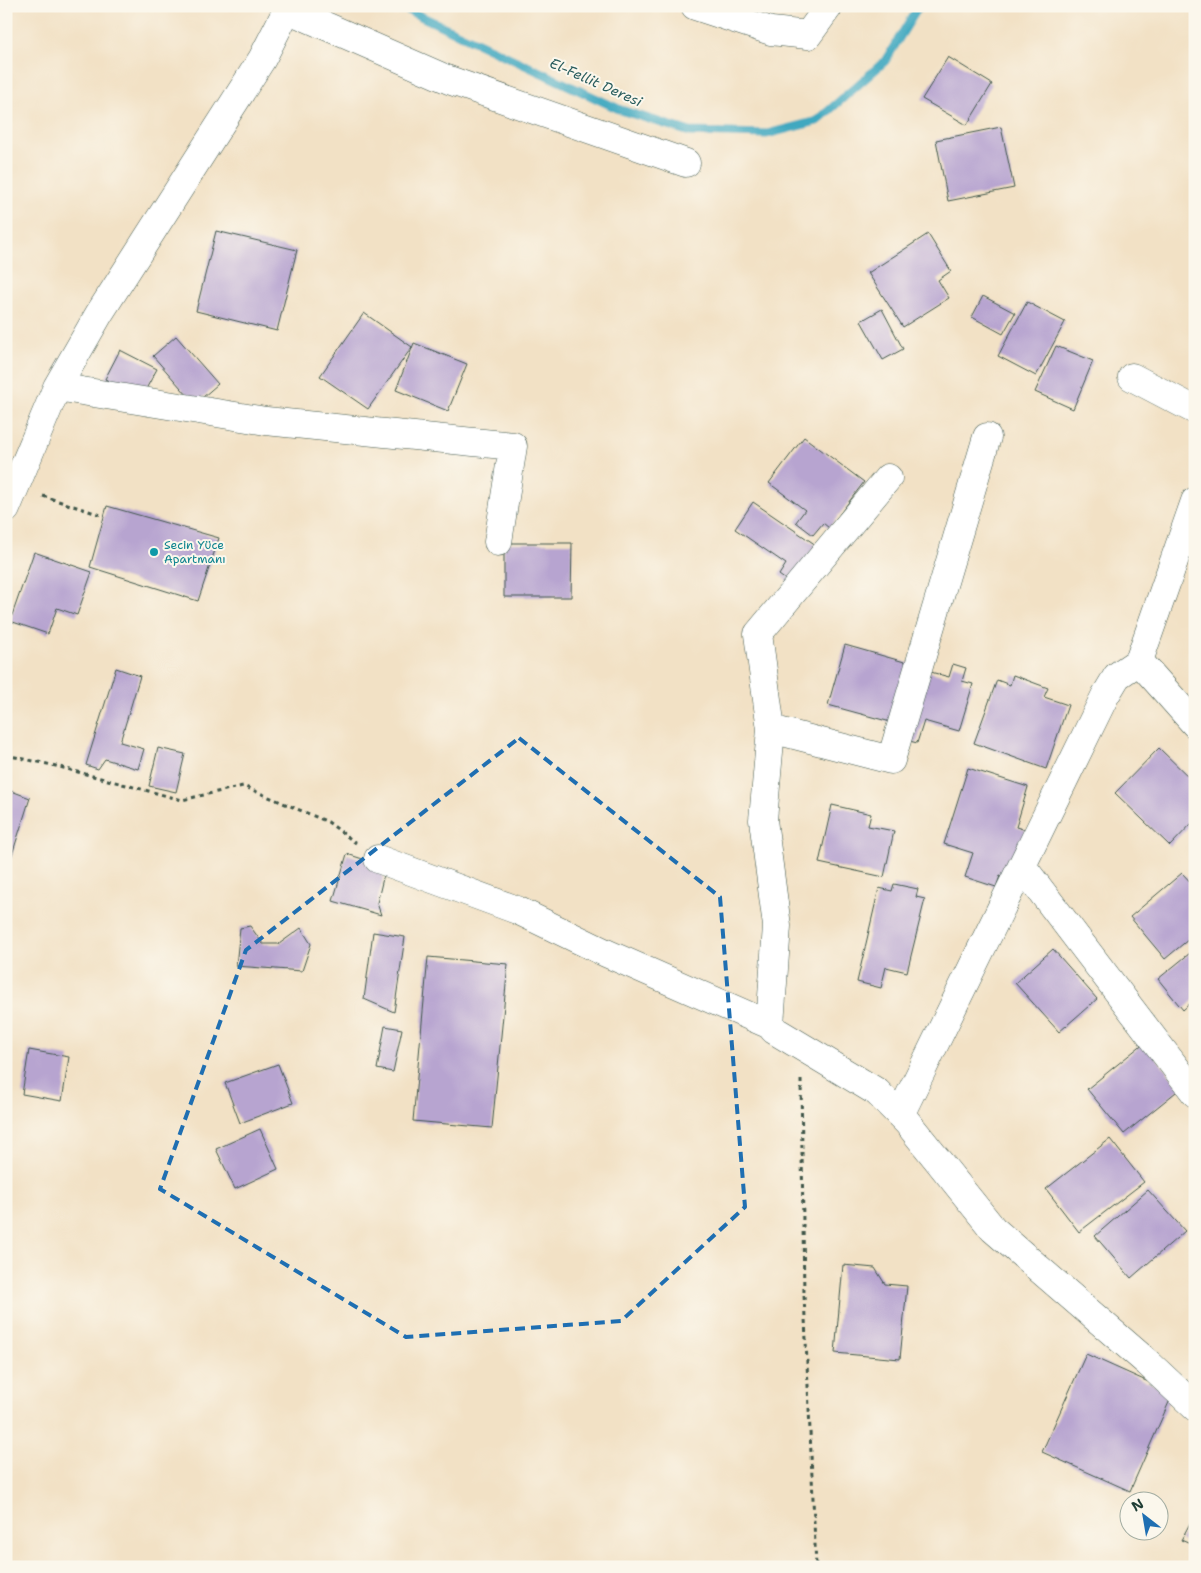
<svg xmlns="http://www.w3.org/2000/svg" width="1201" height="1573" viewBox="0 0 1201 1573" font-family="'Shantell Sans',sans-serif">
<style>
.lines{fill:none;stroke-linecap:round;stroke-linejoin:round}
.stream{stroke:#3fa8c0;stroke-width:9}
.building{fill:#b7a4d0}
.minor-casing{stroke:#3f564a;stroke-width:29}
.path{stroke:#3f564a;stroke-width:3;stroke-dasharray:4 4;stroke-linecap:butt}
.minor{stroke:#fff;stroke-width:28}
.marked{fill:none;stroke:#1f6fb2;stroke-width:4;stroke-dasharray:10 6;stroke-linejoin:round}
.culture-dot{fill:#0f9aa8;stroke:#fbf7ec;stroke-width:2}
.labels{text-anchor:middle;stroke-width:4;stroke-linejoin:round;paint-order:stroke}
.culture-label{font-size:12px;fill:#0d838f;stroke:#fbf7ec;text-anchor:start}
.water-label{font-size:14px;font-style:italic;fill:#295d5e;stroke:#fbf7ec}
</style>
<rect width="100%" height="100%" fill="#fbf7ec"/>
<filter id="ink" filterUnits="userSpaceOnUse"><feTurbulence type="fractalNoise" baseFrequency=".02" numOctaves="2"/><feDisplacementMap in="SourceGraphic" scale="10" xChannelSelector="R" yChannelSelector="G"/><feConvolveMatrix kernelMatrix="1 2 1 2 8 2 1 2 1" color-interpolation-filters="sRGB"/></filter>
<filter id="wash" filterUnits="userSpaceOnUse"><feTurbulence type="fractalNoise" baseFrequency=".0096" numOctaves="4" result="noise"/><feDisplacementMap in="SourceGraphic" scale="20" xChannelSelector="R" yChannelSelector="G"/><feGaussianBlur stdDeviation="1.12" result="paint"/><feColorMatrix in="noise" values="0 0 0 0 0 0 0 0 0 0 0 0 0 0 0 0 0 1.4 0 .05"/><feComposite in="paint" operator="in"/></filter>
<g filter="url(#wash)">
<rect width="100%" height="100%" fill="#f2e1c5"/>
<g class="lines">
<path class="stream" d="M 399,6 L 621,110 L 690,132 L 767,134 L 817,121 L 885,61 L 919,6"/>
</g>
<g id="blocks">
<path class="building" d="M 948,57 L 992,84 L 967,125 L 922,99 Z
M 1001,127 L 1014,188 L 948,201 L 936,140 Z
M 216,231 L 297,250 L 277,331 L 196,311 Z
M 928,234 L 951,271 L 938,280 L 949,298 L 903,327 L 868,273 Z
M 983,296 L 1015,313 L 1003,334 L 972,317 Z
M 1027,302 L 1065,322 L 1036,376 L 998,356 Z
M 882,309 L 903,349 L 883,360 L 861,321 Z
M 364,313 L 412,347 L 368,409 L 320,376 Z
M 176,336 L 218,384 L 195,404 L 153,356 Z
M 414,343 L 467,364 L 448,411 L 396,390 Z
M 1056,346 L 1093,361 L 1073,409 L 1035,392 Z
M 120,350 L 157,369 L 141,398 L 105,379 Z
M 804,437 L 864,482 L 829,528 L 823,523 L 813,535 L 796,522 L 805,510 L 769,483 Z
M 753,502 L 816,545 L 790,583 L 779,575 L 786,564 L 735,529 Z
M 107,506 L 219,538 L 198,601 L 90,567 Z
M 504,543 L 572,543 L 571,597 L 504,597 Z
M 34,552 L 92,572 L 77,615 L 57,608 L 48,634 L 10,621 Z
M 845,645 L 915,665 L 898,724 L 828,705 Z
M 953,664 L 966,668 L 962,681 L 973,684 L 959,731 L 924,721 L 917,743 L 906,740 L 927,671 L 949,677 Z
M 116,668 L 140,676 L 120,742 L 144,749 L 138,769 L 105,759 L 98,769 L 86,765 Z
M 1013,675 L 1048,688 L 1044,697 L 1068,705 L 1046,769 L 974,743 L 997,680 L 1010,685 Z
M 158,748 L 185,754 L 176,792 L 149,786 Z
M 1159,748 L 1195,783 L 1195,820 L 1170,846 L 1115,793 Z
M 968,768 L 1028,787 L 1016,827 L 1026,830 L 1011,880 L 1000,876 L 996,887 L 965,877 L 973,853 L 944,844 Z
M 6,789 L 30,798 L 10,861 L 6,860 Z
M 832,805 L 871,814 L 868,826 L 894,831 L 884,877 L 819,863 Z
M 347,854 L 375,863 L 384,874 L 377,903 L 381,915 L 333,901 Z
M 1182,873 L 1195,887 L 1195,934 L 1165,959 L 1130,917 Z
M 894,884 L 918,889 L 916,897 L 925,899 L 907,972 L 886,967 L 881,988 L 857,982 L 879,888 L 892,891 Z
M 250,926 L 263,944 L 279,944 L 301,928 L 311,944 L 302,971 L 236,966 L 240,928 Z
M 373,932 L 405,937 L 394,1012 L 364,999 Z
M 1053,949 L 1097,999 L 1059,1032 L 1015,983 Z
M 1195,949 L 1195,999 L 1183,1010 L 1158,979 Z
M 428,957 L 508,964 L 492,1128 L 413,1121 Z
M 385,1026 L 402,1029 L 393,1072 L 377,1069 Z
M 1144,1043 L 1181,1088 L 1124,1134 L 1087,1089 Z
M 29,1050 L 69,1057 L 62,1101 L 22,1094 Z
M 278,1064 L 293,1103 L 240,1123 L 225,1083 Z
M 260,1129 L 278,1169 L 235,1189 L 216,1149 Z
M 1110,1139 L 1144,1182 L 1079,1232 L 1046,1189 Z
M 1148,1190 L 1185,1231 L 1131,1278 L 1095,1236 Z
M 843,1265 L 875,1268 L 885,1284 L 907,1286 L 900,1359 L 835,1353 Z
M 1086,1354 L 1173,1393 L 1130,1491 L 1042,1452 Z
M 1195,1514 L 1195,1546 L 1181,1540 Z"/>
</g>
</g>
<g filter="url(#ink)">
<use href="#blocks" fill-opacity="0" stroke="#3f564a" stroke-width="1"/>
<g class="lines">
<defs>
<path id="minor" d="M 695,6 L 771,31 L 808,35 L 829,6
M 287,9 L 449,80 L 686,163
M 1132,377 L 1195,410
M 57,387 L 266,421 L 513,446 L 498,542
M 888,478 L 758,634 L 771,729 L 763,820 L 777,926 L 770,1025 L 774,1030 L 877,1092 L 907,1122 L 993,1229 L 1148,1363 L 1195,1407
M 6,509 L 57,387 L 99,314 L 262,59 L 289,6
M 1139,661 L 1195,501
M 771,729 L 891,760 L 987,437
M 378,859 L 517,910 L 606,953 L 770,1025
M 1022,866 L 1195,1093
M 900,1115 L 1105,696 L 1117,676 L 1139,661 L 1195,724"/>
</defs>
<use href="#minor" class="minor-casing"/>
<path class="path" d="M 43,496 L 104,516
M 6,755 L 52,765 L 182,800 L 243,786 L 328,822 L 356,843
M 801,1080 L 804,1295 L 816,1567"/>
<use href="#minor" class="minor"/>
</g>
</g>
<path class="marked" d="M 519,738 L 720,897 L 745,1207 L 621,1321 L 406,1337 L 160,1189 L 246,950 Z"/>
<circle class="culture-dot" cx="154" cy="552" r="5"/>
<g class="labels">
<g class="culture-label">
<text x="164" y="549">Secin Yüce<tspan x="164" dy="14">Apartmanı</tspan></text>
</g>
<g class="water-label">
<text transform="translate(596 82) rotate(24)" y="5">El-Fellit Deresi</text>
</g>
</g>
<rect width="1201" height="1573" fill="none" stroke="#fbf7ec" stroke-width="25"/>
<g transform="translate(1144 1516) rotate(329)"><circle r="24" fill="#fbf7ec" stroke="#a3ada2"/>
<path d="M0-4L9 19L0 12L-9 19Z" fill="#1f6fb2"/>
<text y="-8" font-size="14" font-weight="bold" text-anchor="middle" fill="#1f3d34">N</text>
</g>
</svg>
